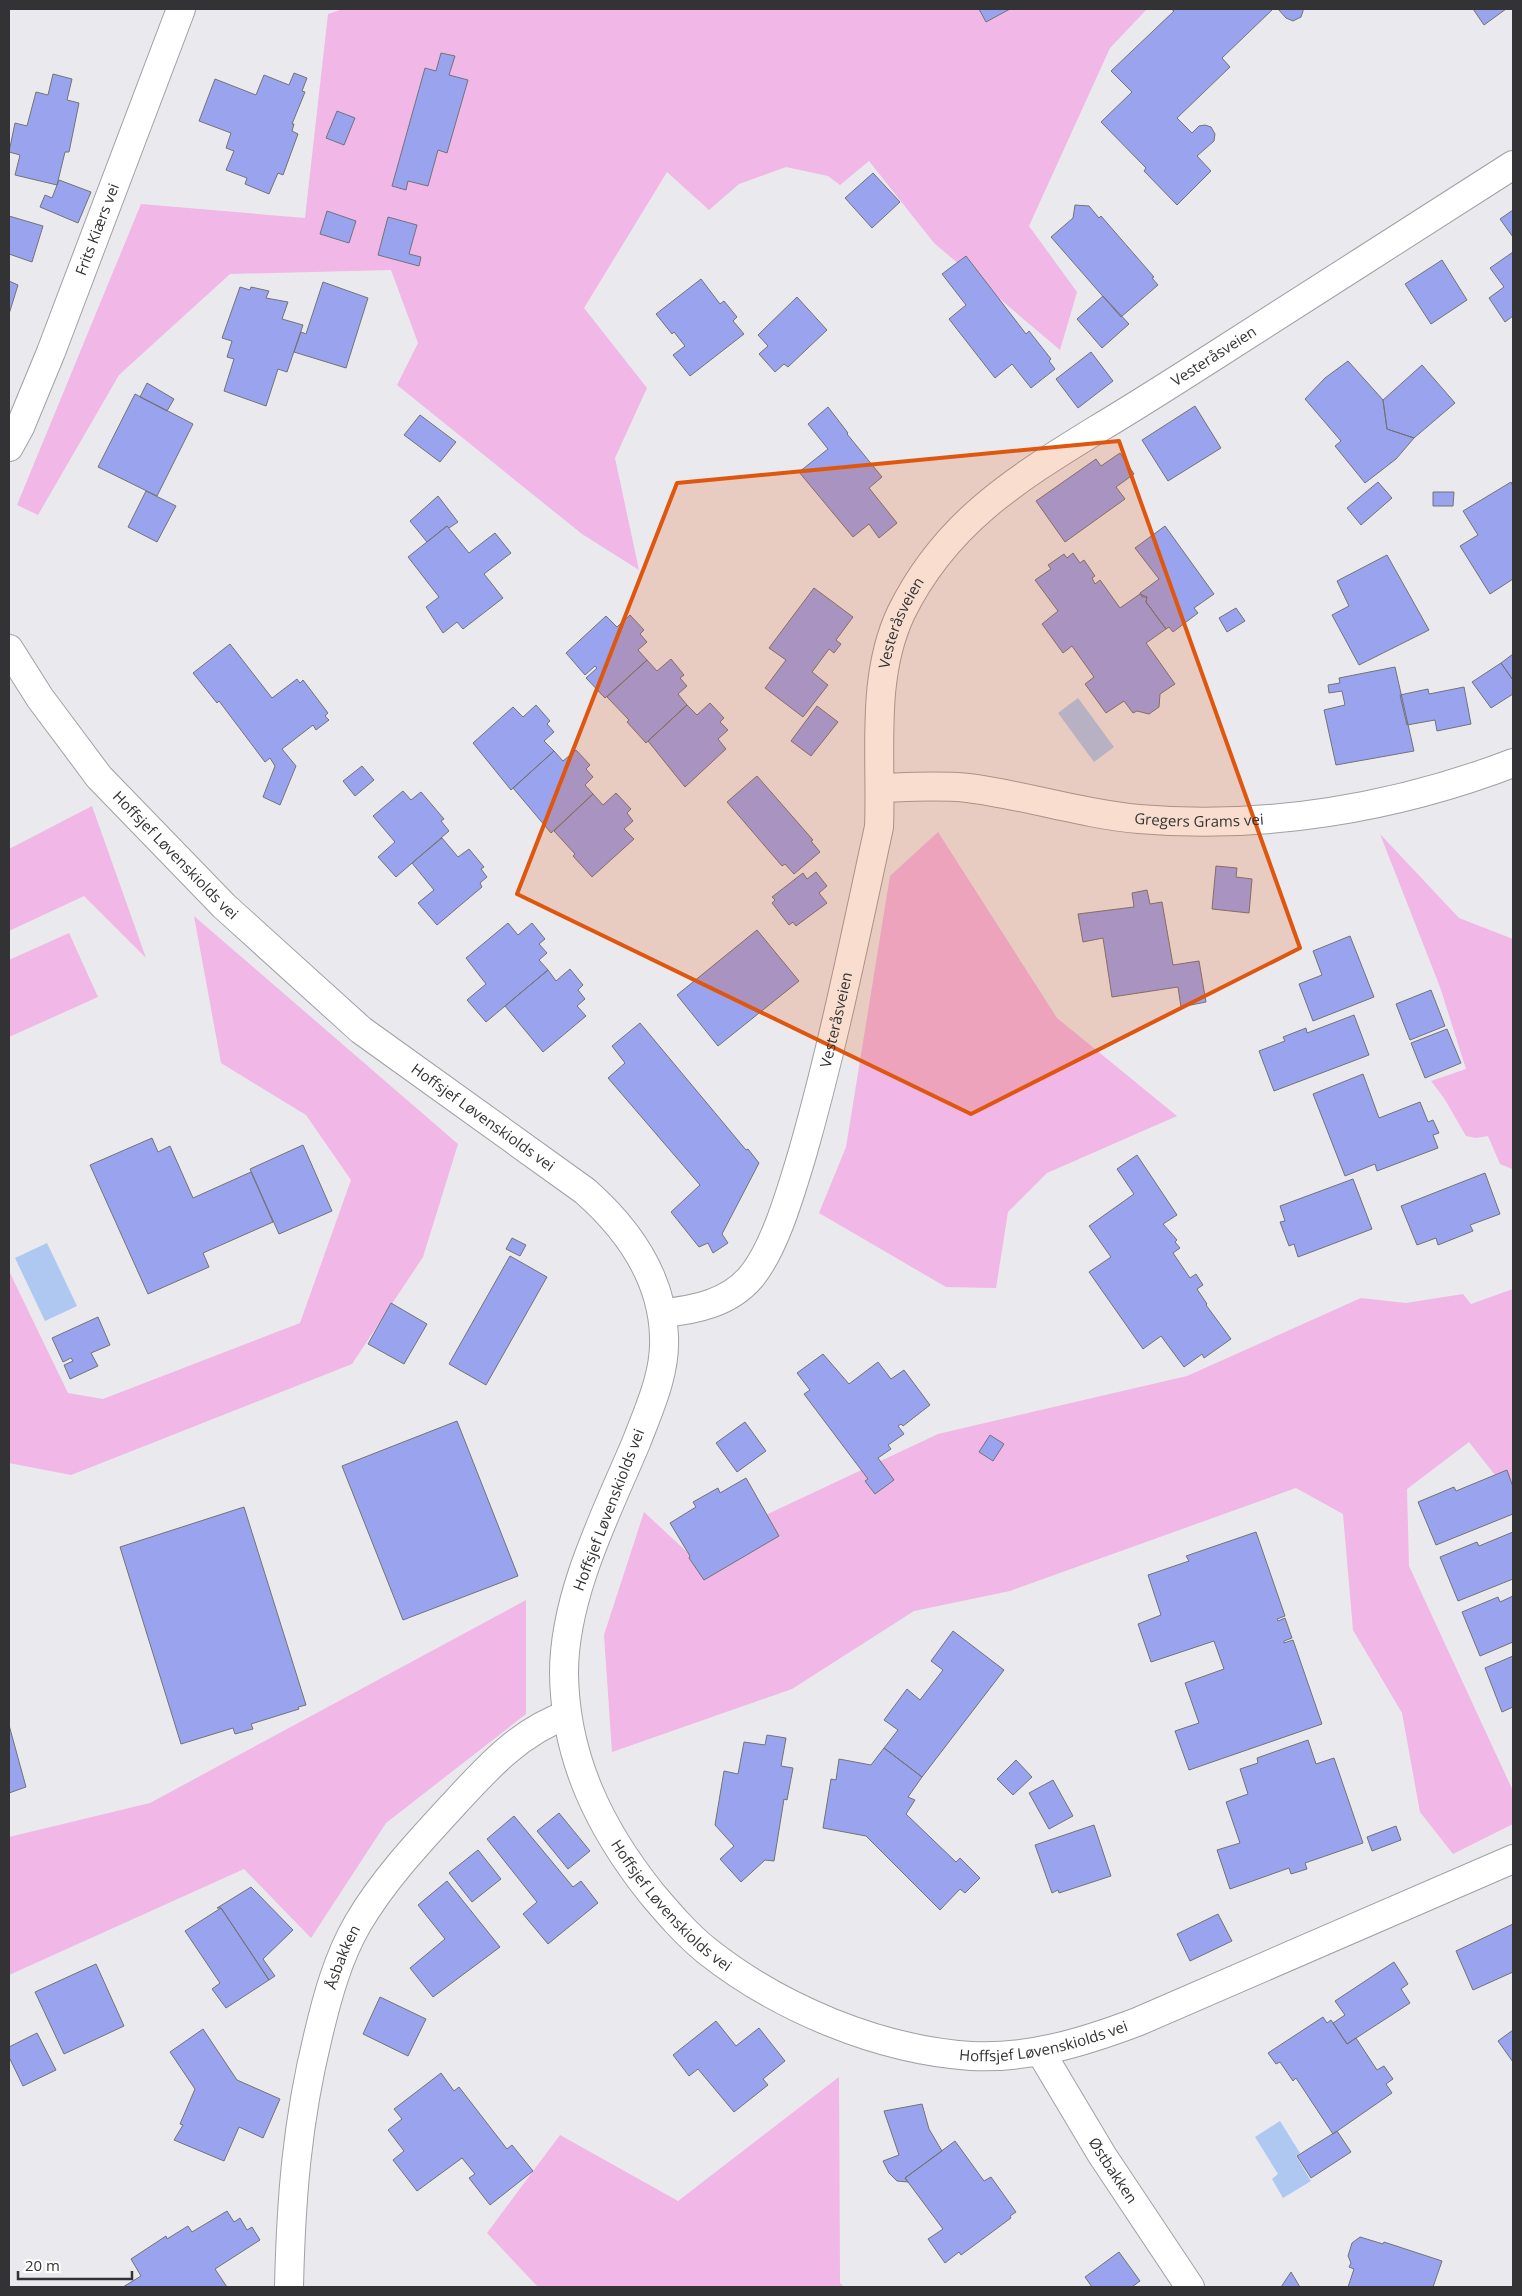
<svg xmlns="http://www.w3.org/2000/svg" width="1522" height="2296" viewBox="0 0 1522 2296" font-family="'Open Sans',sans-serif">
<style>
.green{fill:#f1b7e6}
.water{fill:#aec8f2}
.building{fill:#9aa3ee;stroke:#727377}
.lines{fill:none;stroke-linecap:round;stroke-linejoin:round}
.minor-casing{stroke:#a1a0a5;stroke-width:30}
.minor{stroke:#fff;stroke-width:28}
.marked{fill:#df570e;fill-opacity:0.2;stroke:#df570e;stroke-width:4;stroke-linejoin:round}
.labels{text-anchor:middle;stroke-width:4;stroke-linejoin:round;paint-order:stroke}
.street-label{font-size:15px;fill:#333335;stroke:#fff}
</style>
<rect width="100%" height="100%" fill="#eae9ee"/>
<path class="green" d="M 343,9 L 1147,9 L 1110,48 L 1029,226 L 1077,292 L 1060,350 L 934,243 L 869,161 L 840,185 L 828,176 L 786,167 L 739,184 L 709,210 L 667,172 L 584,308 L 647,388 L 615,458 L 639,570 L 582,534 L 397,385 L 418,343 L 391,270 L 230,274 L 119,375 L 38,515 L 17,505 L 141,204 L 305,218 L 328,14 Z
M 92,806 L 146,958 L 84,896 L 9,931 L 9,849 Z
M 938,832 L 1057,1018 L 1177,1116 L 1047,1173 L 1008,1212 L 996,1288 L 946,1287 L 819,1213 L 846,1147 L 890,876 Z
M 1380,834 L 1459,918 L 1513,939 L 1513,1173 L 1512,1169 L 1500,1164 L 1488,1136 L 1476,1138 L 1466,1136 L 1444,1098 L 1431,1081 L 1466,1069 L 1440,987 Z
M 194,916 L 458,1144 L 423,1257 L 352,1364 L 71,1475 L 9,1463 L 9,1271 L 68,1393 L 103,1399 L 300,1323 L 351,1180 L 306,1115 L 221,1063 Z
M 69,933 L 98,997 L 9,1037 L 9,960 Z
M 1513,1289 L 1513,1498 L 1469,1442 L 1407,1489 L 1409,1566 L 1513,1791 L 1513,1824 L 1453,1854 L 1420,1812 L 1402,1713 L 1353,1630 L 1343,1514 L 1296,1488 L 1010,1591 L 914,1611 L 792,1689 L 612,1752 L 604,1635 L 644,1512 L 687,1552 L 938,1434 L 1187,1376 L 1361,1298 L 1406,1303 L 1463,1294 L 1471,1304 Z
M 526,1600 L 526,1714 L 386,1823 L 311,1938 L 244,1869 L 9,1975 L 9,1837 L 150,1803 Z
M 839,2077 L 840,2283 L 844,2287 L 538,2287 L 487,2233 L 560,2135 L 678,2201 Z"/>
<path class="water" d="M 1078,698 L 1114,747 L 1094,762 L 1058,713 Z
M 47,1243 L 77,1306 L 45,1321 L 15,1258 Z
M 1280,2121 L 1300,2153 L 1296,2156 L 1311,2181 L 1283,2198 L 1272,2179 L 1278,2174 L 1255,2137 Z"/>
<path class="building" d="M 979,9 L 1010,9 L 986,22 Z
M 1171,9 L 1273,9 L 1222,58 L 1230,67 L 1177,118 L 1192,133 L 1199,126 L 1205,125 L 1211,127 L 1215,134 L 1214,141 L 1197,156 L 1211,171 L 1177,205 L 1144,171 L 1146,168 L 1101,122 L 1132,92 L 1111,71 L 1174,11 Z
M 1278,9 L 1303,9 L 1303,11 L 1301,17 L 1293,21 L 1286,18 Z
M 1473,9 L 1506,9 L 1484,25 Z
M 441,53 L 455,56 L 449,75 L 468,80 L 447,153 L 438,150 L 428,186 L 408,181 L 406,190 L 392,186 L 425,68 L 436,71 Z
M 294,73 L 307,78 L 302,91 L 305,92 L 292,124 L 294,124 L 292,131 L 298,134 L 283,175 L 278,173 L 269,194 L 245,184 L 247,178 L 226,170 L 234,151 L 226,148 L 231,133 L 199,121 L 215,79 L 256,95 L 264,75 L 289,85 Z
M 53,74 L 72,79 L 67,100 L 79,103 L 69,152 L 65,152 L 57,185 L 15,175 L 20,155 L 9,152 L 15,123 L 27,126 L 36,92 L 48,95 Z
M 337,111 L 355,118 L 344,145 L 326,138 Z
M 873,173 L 900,202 L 872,228 L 845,198 Z
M 59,180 L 91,192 L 78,223 L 40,207 L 45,195 L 52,198 Z
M 1075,205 L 1089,206 L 1099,218 L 1101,216 L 1154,277 L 1152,278 L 1158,285 L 1121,317 L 1051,237 L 1073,218 Z
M 1513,210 L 1513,237 L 1500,219 Z
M 327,211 L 356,221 L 349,243 L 320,234 Z
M 9,216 L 43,226 L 32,262 L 9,254 Z
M 388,217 L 417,225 L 409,254 L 421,257 L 419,266 L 378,255 Z
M 1513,252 L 1513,316 L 1505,322 L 1489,298 L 1504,287 L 1490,268 Z
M 966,256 L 1026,334 L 1029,331 L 1051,359 L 1049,361 L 1055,369 L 1031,388 L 1012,364 L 995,378 L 949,319 L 966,305 L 942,274 Z
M 1442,260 L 1467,300 L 1431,324 L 1405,284 Z
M 701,279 L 720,304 L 724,301 L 737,317 L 733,321 L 744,334 L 690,376 L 673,355 L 685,346 L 674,332 L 672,334 L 656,314 Z
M 9,281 L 18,285 L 9,314 Z
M 323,282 L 368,298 L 346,368 L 294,352 L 301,332 L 306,334 Z
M 240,287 L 250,290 L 251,287 L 269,291 L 266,298 L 288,302 L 282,319 L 303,325 L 287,372 L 278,369 L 266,406 L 224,391 L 234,359 L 227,357 L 232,341 L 222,338 Z
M 1103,296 L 1129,324 L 1102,348 L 1077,319 Z
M 797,297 L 827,330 L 788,367 L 784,364 L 775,372 L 759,354 L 768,346 L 758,335 Z
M 1091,352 L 1113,381 L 1078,408 L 1056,379 Z
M 1348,361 L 1383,400 L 1387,429 L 1414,438 L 1396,459 L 1365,483 L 1335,446 L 1341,441 L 1305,399 L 1325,378 Z
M 1422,365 L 1455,403 L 1414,438 L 1387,429 L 1383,400 Z
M 147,383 L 174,399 L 167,411 L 140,397 Z
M 135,394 L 193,424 L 157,496 L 98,467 Z
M 1195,406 L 1221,448 L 1168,481 L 1142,440 Z
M 828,407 L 848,433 L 847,434 L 882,477 L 869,488 L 897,523 L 879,538 L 869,524 L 853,537 L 799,472 L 828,449 L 808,424 Z
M 420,415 L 456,442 L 440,462 L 404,435 Z
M 1120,453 L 1134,474 L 1116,487 L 1125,499 L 1065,542 L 1036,501 L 1096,459 L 1101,466 Z
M 1378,482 L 1392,498 L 1361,525 L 1347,508 Z
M 1511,482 L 1513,486 L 1513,579 L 1490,594 L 1460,546 L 1478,535 L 1463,511 Z
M 146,491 L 176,506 L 157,542 L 128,527 Z
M 1433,492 L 1454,492 L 1453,506 L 1433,506 Z
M 438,496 L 458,522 L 449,528 L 447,526 L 427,542 L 410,521 Z
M 447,526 L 469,553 L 495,533 L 511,553 L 484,574 L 503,598 L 463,629 L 457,622 L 443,633 L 426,607 L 439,597 L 408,557 Z
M 1165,526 L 1214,594 L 1194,608 L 1198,613 L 1173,632 L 1169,627 L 1166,629 L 1146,602 L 1147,597 L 1142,597 L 1140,593 L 1159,579 L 1135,548 Z
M 1073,553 L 1080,563 L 1084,560 L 1095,576 L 1092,578 L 1095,584 L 1100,580 L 1120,608 L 1140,594 L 1147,597 L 1146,602 L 1166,629 L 1146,643 L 1175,684 L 1160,694 L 1159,707 L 1149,714 L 1137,711 L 1133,713 L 1124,701 L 1106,713 L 1085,684 L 1094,677 L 1072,646 L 1063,653 L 1042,624 L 1058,611 L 1035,580 L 1051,569 L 1048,565 L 1064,554 L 1067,558 Z
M 1387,555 L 1429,630 L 1359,665 L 1332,615 L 1349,606 L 1337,581 Z
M 814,588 L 853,617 L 836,640 L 841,644 L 834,653 L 829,649 L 812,672 L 828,685 L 803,717 L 765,688 L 786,660 L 769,648 Z
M 1236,608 L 1245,621 L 1227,632 L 1219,618 Z
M 630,615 L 644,630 L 640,634 L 647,642 L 638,650 L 647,660 L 605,698 L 586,678 L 597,668 L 595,666 L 585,675 L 566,653 L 606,616 L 617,627 Z
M 230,644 L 272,698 L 297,679 L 300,683 L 303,680 L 328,713 L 325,716 L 329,720 L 316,730 L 313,725 L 282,749 L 296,766 L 280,805 L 263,797 L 275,766 L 270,758 L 265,762 L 219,701 L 217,703 L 193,673 Z
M 1513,654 L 1513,680 L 1501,663 Z
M 671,659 L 684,675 L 680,678 L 687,686 L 678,694 L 687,705 L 646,743 L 627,722 L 629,720 L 607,697 L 647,660 L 657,671 Z
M 1501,663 L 1513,680 L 1513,694 L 1491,708 L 1472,682 Z
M 1395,667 L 1414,751 L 1336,765 L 1324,710 L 1345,705 L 1342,691 L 1329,693 L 1328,685 L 1340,683 L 1339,678 Z
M 1464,687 L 1471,724 L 1437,731 L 1435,720 L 1407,725 L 1400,695 L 1428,689 L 1429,694 Z
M 710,703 L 724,718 L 720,722 L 728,730 L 718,739 L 726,749 L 685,787 L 648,741 L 687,705 L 697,715 Z
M 536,705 L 550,721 L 547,724 L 554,732 L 544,741 L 554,751 L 511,790 L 473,743 L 513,707 L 523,717 Z
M 817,706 L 838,722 L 811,756 L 791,741 Z
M 576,750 L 590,765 L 586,769 L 593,777 L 585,785 L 593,794 L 551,833 L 513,788 L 554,751 L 563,761 Z
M 362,766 L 374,780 L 355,796 L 343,781 Z
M 757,776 L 813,840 L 811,841 L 820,852 L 794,874 L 785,864 L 782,866 L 727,802 Z
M 403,791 L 411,800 L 421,792 L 444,819 L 441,821 L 449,831 L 396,877 L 378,857 L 395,842 L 373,816 Z
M 616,793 L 631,809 L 627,813 L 633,821 L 624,829 L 634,839 L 592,877 L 573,856 L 575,854 L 554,831 L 593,794 L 603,805 Z
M 442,838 L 458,857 L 469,849 L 484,867 L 481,869 L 487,877 L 480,883 L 482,887 L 437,925 L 418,903 L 434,890 L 412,863 Z
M 1216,866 L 1237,868 L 1236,877 L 1252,879 L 1249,913 L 1212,909 Z
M 816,872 L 827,886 L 819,893 L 827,903 L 796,926 L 793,922 L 789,925 L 772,903 L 775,900 L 772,897 L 803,873 L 807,879 Z
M 1147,890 L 1150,904 L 1162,902 L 1173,965 L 1199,961 L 1206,1002 L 1181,1007 L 1178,987 L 1112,997 L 1103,938 L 1083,942 L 1078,914 L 1134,907 L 1132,893 Z
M 508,923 L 518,935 L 532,923 L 545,939 L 539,944 L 547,953 L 539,960 L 548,970 L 486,1022 L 467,1000 L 486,984 L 466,958 Z
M 757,930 L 799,981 L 718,1046 L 677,995 Z
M 1350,936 L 1374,997 L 1313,1021 L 1299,984 L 1322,975 L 1313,951 Z
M 570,969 L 583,985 L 578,990 L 585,999 L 577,1006 L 586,1016 L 543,1052 L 505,1006 L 548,970 L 556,981 Z
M 1431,990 L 1445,1026 L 1410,1040 L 1396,1004 Z
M 1354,1015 L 1369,1055 L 1274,1091 L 1259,1051 L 1285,1041 L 1283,1037 L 1306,1028 L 1307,1033 Z
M 640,1023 L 746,1150 L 748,1149 L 759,1163 L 722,1234 L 728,1243 L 713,1253 L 708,1243 L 699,1247 L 671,1212 L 700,1185 L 608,1078 L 625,1063 L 612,1046 Z
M 1447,1029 L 1461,1063 L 1425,1078 L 1411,1043 Z
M 1363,1074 L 1379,1118 L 1420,1102 L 1428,1122 L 1433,1120 L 1439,1133 L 1433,1135 L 1438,1148 L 1377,1171 L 1375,1164 L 1345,1176 L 1313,1094 Z
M 152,1138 L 158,1152 L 170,1146 L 193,1198 L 251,1172 L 273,1222 L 203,1253 L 209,1267 L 148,1294 L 90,1165 Z
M 303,1145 L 332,1211 L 279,1234 L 250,1169 Z
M 1137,1155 L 1177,1215 L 1163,1224 L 1177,1240 L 1175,1242 L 1180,1248 L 1173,1253 L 1190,1278 L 1196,1274 L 1203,1285 L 1197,1289 L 1207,1304 L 1206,1305 L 1231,1339 L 1204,1358 L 1202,1354 L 1184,1367 L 1161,1336 L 1143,1349 L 1089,1272 L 1111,1257 L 1089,1226 L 1134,1194 L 1117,1169 Z
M 1485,1173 L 1500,1214 L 1470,1225 L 1473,1231 L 1438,1245 L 1436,1238 L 1417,1245 L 1401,1206 Z
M 1353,1179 L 1372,1229 L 1298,1257 L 1294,1244 L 1289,1246 L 1280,1222 L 1285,1221 L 1280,1206 Z
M 512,1238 L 526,1245 L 520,1256 L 506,1249 Z
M 510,1256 L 547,1277 L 486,1385 L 449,1364 Z
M 391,1303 L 427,1324 L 404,1364 L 368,1344 Z
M 98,1317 L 110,1345 L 91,1353 L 98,1366 L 70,1379 L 64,1365 L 73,1361 L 71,1358 L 63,1362 L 52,1338 Z
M 823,1354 L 849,1384 L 878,1362 L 891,1379 L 904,1370 L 930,1405 L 903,1426 L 901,1424 L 898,1426 L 904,1434 L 888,1445 L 891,1449 L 878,1458 L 894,1480 L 875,1494 L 865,1481 L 868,1479 L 804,1394 L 810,1390 L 797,1373 Z
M 457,1421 L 518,1576 L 403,1620 L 342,1466 Z
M 745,1422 L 766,1451 L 737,1472 L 716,1443 Z
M 990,1435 L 1004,1444 L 993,1461 L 979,1452 Z
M 1507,1470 L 1513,1487 L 1513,1514 L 1436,1545 L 1418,1502 L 1454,1487 L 1456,1491 Z
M 746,1478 L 779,1536 L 704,1580 L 689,1558 L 690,1556 L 670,1523 L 696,1507 L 693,1502 L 718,1488 L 720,1493 Z
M 244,1507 L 306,1705 L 298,1707 L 299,1709 L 251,1724 L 253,1729 L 235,1734 L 233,1728 L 181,1744 L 120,1547 Z
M 1256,1532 L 1285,1616 L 1277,1619 L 1278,1621 L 1285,1618 L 1292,1638 L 1284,1641 L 1284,1643 L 1293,1640 L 1322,1724 L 1189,1770 L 1175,1731 L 1199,1723 L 1185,1683 L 1224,1669 L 1214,1641 L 1151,1662 L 1138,1624 L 1161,1615 L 1148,1575 L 1189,1561 L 1186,1556 Z
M 1513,1532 L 1513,1579 L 1458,1601 L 1440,1557 L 1477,1542 L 1479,1546 Z
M 1513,1596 L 1513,1642 L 1480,1656 L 1462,1612 L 1498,1597 L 1500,1602 Z
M 953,1631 L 1004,1670 L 922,1777 L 884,1748 L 898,1730 L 884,1720 L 907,1689 L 920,1700 L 943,1670 L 931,1661 Z
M 1513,1656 L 1513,1707 L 1502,1712 L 1485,1668 Z
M 9,1725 L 26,1787 L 9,1793 Z
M 767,1735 L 786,1738 L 781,1766 L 793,1768 L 787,1800 L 784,1799 L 774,1861 L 765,1860 L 741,1882 L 720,1859 L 734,1846 L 715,1825 L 724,1771 L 738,1774 L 744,1742 L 765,1745 Z
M 1308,1740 L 1316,1764 L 1334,1758 L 1363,1843 L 1305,1863 L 1307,1869 L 1291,1874 L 1289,1868 L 1230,1889 L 1217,1850 L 1240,1843 L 1226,1802 L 1248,1794 L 1240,1769 L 1258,1763 L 1257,1758 Z
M 884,1748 L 922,1777 L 908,1797 L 915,1800 L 906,1814 L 956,1862 L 960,1858 L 980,1878 L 965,1893 L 960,1889 L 940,1910 L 866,1836 L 823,1828 L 831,1779 L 836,1780 L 839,1759 L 871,1765 Z
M 1016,1760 L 1032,1777 L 1013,1795 L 997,1779 Z
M 1053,1780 L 1073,1816 L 1049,1829 L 1029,1793 Z
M 559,1813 L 590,1851 L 568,1869 L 537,1831 Z
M 514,1816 L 573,1887 L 581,1881 L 598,1903 L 548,1944 L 523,1914 L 537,1902 L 487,1839 Z
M 1094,1825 L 1111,1876 L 1059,1893 L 1058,1890 L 1052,1893 L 1035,1845 Z
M 1396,1826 L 1401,1840 L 1372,1851 L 1367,1837 Z
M 478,1850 L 501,1879 L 472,1902 L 449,1873 Z
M 447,1881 L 500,1947 L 433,1997 L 410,1968 L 445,1939 L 418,1905 Z
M 251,1887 L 293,1930 L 263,1959 L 275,1976 L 269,1980 L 221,1908 L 217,1908 Z
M 221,1908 L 269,1980 L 226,2008 L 212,1989 L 220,1983 L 185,1931 Z
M 1218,1914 L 1232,1941 L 1190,1961 L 1177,1934 Z
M 1513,1924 L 1513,1972 L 1473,1990 L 1456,1951 Z
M 1394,1962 L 1408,1984 L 1401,1989 L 1410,2003 L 1347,2044 L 1333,2023 L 1345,2015 L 1335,2001 Z
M 96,1964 L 124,2026 L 64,2054 L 35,1992 Z
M 380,1997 L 426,2019 L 408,2056 L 363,2034 Z
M 1323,2017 L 1327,2023 L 1331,2020 L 1347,2044 L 1356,2038 L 1377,2070 L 1384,2066 L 1393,2079 L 1386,2084 L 1392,2093 L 1333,2134 L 1296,2078 L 1293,2081 L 1280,2062 L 1276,2064 L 1268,2053 Z
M 716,2021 L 736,2046 L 759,2028 L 785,2061 L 763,2079 L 768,2085 L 734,2112 L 698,2069 L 689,2076 L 673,2055 Z
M 203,2029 L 237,2080 L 280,2099 L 263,2138 L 239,2127 L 224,2161 L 174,2140 L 183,2125 L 180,2124 L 195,2089 L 170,2052 Z
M 1513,2030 L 1513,2062 L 1498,2041 Z
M 37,2033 L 56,2070 L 23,2086 L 9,2057 L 9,2047 Z
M 441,2073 L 454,2091 L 459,2087 L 507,2149 L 512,2145 L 533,2171 L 490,2205 L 469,2178 L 475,2174 L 462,2158 L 417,2191 L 393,2160 L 404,2151 L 388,2130 L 402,2119 L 394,2109 Z
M 922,2104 L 929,2129 L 942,2151 L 905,2178 L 908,2182 L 897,2181 L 889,2173 L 883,2161 L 899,2155 L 884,2111 Z
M 1337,2131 L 1351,2152 L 1311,2178 L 1297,2156 Z
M 955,2141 L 984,2181 L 991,2177 L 1016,2212 L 1010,2216 L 1011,2218 L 961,2255 L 959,2252 L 945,2263 L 928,2239 L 943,2229 L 905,2178 Z
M 227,2211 L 234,2222 L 240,2218 L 247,2230 L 252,2227 L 260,2240 L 215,2269 L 227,2287 L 123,2287 L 141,2276 L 131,2259 L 166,2236 L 167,2239 L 188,2226 L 192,2232 Z
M 1360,2237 L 1383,2244 L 1384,2242 L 1442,2261 L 1433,2287 L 1348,2287 L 1354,2269 L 1349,2267 L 1351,2263 L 1348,2256 L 1352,2243 Z
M 1119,2252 L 1140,2281 L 1132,2287 L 1092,2287 L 1085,2277 Z
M 1291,2272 L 1300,2287 L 1281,2287 Z"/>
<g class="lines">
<defs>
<g id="minor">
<path id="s1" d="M 9,447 L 20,427 L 51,352 L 181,9"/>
<path id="s2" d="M 9,649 L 40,698 L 99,777 L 224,906 L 361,1030 L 585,1191 C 628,1229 662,1276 664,1336 C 666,1373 649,1409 636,1443 C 606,1514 564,1595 564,1673 C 565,1758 600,1829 652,1894 C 669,1914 686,1934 707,1951 C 779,2008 879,2050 971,2056 C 1029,2059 1084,2042 1137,2022 L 1513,1859"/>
<path id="s3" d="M 881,788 C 910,787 938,785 968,788 C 1025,795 1081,814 1139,819 C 1264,830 1396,808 1513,763"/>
<path id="s4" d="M 663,1313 C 695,1310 729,1303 751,1277 C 775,1248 791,1191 802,1155 C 833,1047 855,937 879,827 C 882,757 870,679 901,613 C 945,523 1015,480 1096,430 C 1133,408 1169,385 1205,362 C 1308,296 1410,231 1513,165"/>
<path id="s5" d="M 1040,2051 L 1102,2155 L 1190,2287"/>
<path id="s6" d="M 289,2287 C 291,2199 297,2122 318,2036 C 327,1998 338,1957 358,1923 C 384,1879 419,1842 453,1805 C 486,1769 520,1731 567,1715"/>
</g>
</defs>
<use href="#minor" class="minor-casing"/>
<use href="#minor" class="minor"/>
</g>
<path class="marked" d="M 1119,441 L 1300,948 L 971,1114 L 517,894 L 677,483 Z"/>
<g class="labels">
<g class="street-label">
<text dy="5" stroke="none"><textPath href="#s1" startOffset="235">Frits Kiærs vei</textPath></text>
<text dy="5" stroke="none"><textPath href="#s4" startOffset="1195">Vesteråsveien</textPath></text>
<text dy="5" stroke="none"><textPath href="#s4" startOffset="775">Vesteråsveien</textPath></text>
<text dy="5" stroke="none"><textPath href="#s3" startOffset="321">Gregers Grams vei</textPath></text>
<text dy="5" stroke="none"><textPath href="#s2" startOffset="266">Hoffsjef Løvenskiolds vei</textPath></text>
<text dy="5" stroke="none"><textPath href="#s4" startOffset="370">Vesteråsveien</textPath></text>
<text dy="5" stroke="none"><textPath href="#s2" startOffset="671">Hoffsjef Løvenskiolds vei</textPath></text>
<text transform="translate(609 1510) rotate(-69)" y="5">Hoffsjef Løvenskiolds vei</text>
<text dy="5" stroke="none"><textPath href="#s2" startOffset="1585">Hoffsjef Løvenskiolds vei</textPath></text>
<text dy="5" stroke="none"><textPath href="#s6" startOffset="336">Åsbakken</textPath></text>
<text dy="5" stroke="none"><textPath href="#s2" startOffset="2005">Hoffsjef Løvenskiolds vei</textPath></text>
<text dy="5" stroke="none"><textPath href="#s5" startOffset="140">Østbakken</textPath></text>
</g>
</g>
<rect width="1522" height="2296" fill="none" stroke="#333335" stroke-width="20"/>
<path d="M18 2271v8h114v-8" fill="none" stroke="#333335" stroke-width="2.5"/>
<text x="25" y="2271" font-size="15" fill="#333335" stroke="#ffffff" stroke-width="4" paint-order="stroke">20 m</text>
</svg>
